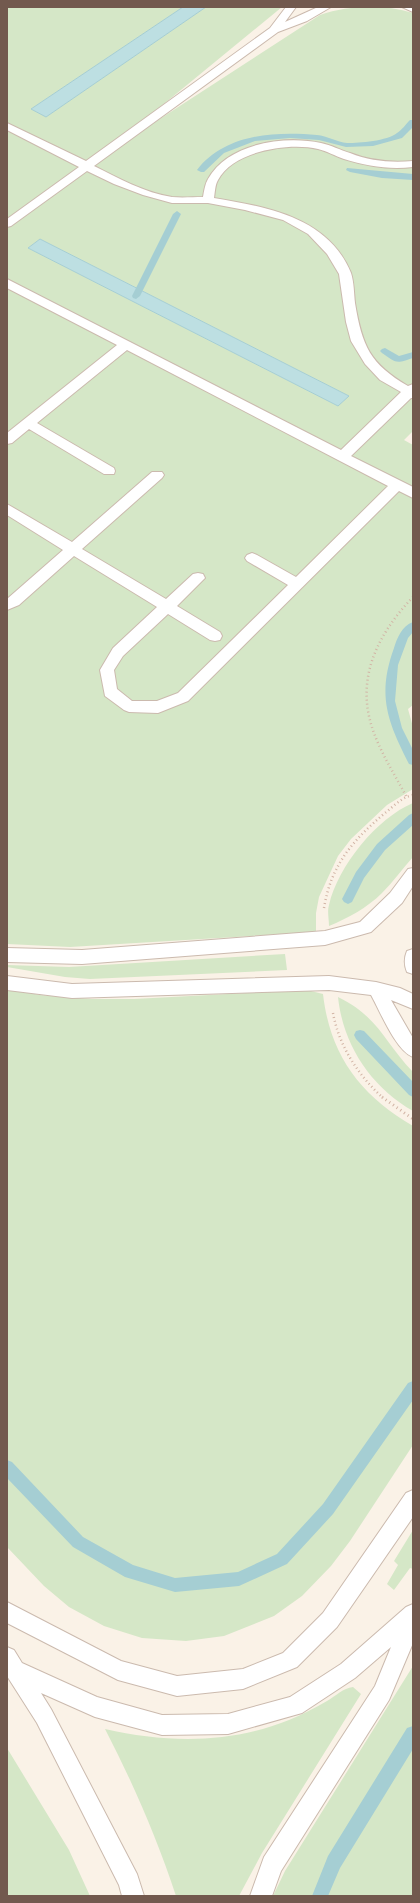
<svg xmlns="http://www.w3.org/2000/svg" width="420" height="1903" viewBox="0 0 420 1903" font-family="'IBM Plex Sans',sans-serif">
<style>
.green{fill:#d5e7c7;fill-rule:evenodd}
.water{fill:#bddfe2;stroke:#a5ced3}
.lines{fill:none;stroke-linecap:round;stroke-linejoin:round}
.stream{fill:#a5ced3;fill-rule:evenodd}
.service-casing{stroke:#cbbaae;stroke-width:2}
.path-far1{stroke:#d2b4a5;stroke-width:2.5;stroke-dasharray:1 3;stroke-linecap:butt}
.path{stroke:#d2b4a5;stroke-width:3;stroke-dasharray:1 3.5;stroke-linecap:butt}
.service{fill:#fff;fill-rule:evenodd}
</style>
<rect width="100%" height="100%" fill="#faf2e7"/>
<path class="green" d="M 7,7 L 183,7 L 31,109 L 46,117 L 206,7 L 282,7 L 92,163 L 320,15 C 350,5 383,4 413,13 L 413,431 L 404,440 L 413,445 L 413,705 L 408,709 L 413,727 L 413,789 L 387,805 L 351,839 L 338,856 L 319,897 L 316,913 L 316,932 L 70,947 L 7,944 ZM 40,239 L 349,396 L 338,406 L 28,248 Z
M 413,803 L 413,857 C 402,869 393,882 382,893 C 367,908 348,918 329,926 C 329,919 327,911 329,905 C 338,866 377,818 413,803 Z
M 285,954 L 287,970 L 90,979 L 65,977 L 7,967 L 7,965 L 69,967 Z
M 7,989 L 40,995 L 92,999 L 134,999 L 283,991 L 307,990 L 323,994 C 330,1055 360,1095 413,1126 L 413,1445 L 350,1541 L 331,1566 L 302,1596 L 274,1616 L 224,1636 L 186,1641 L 142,1638 L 104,1626 L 69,1607 L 44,1586 L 7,1547 Z
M 338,997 C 379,1017 384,1042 413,1072 L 413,1111 C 371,1087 343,1045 338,997 Z
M 413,1530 L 413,1569 L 410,1568 L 394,1590 L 387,1584 L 398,1565 L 394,1561 Z
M 413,1666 L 413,1896 L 273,1896 L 285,1871 Z
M 353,1687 L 361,1694 L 262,1853 L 239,1896 L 176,1896 C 157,1838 133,1783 105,1729 C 167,1743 229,1744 289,1720 C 301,1715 315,1708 327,1701 C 336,1696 343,1688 353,1687 Z
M 7,1748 L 69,1850 L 90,1896 L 7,1896 Z"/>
<path class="water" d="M 183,7 L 206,7 L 46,117 L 31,109 Z
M 40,239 L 349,396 L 338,406 L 28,248 Z"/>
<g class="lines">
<path class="stream" d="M 410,120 L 413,120 L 413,127 L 402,138 L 373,146 L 346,147 L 319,140 L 290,138 L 255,141 L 224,153 L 204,172 L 201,172 L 197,170 C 225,134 275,131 317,135 C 327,136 337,142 347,143 C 360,143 387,141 397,133 C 402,130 406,124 410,120 Z
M 347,168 L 413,174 L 413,180 L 382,178 L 350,172 L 346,170 Z
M 177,211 L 181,214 L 140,296 L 136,299 L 133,298 L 132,296 L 173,214 Z
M 385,348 L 399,356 L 413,352 L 413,358 C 396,364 396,363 382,353 L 380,351 L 382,349 Z
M 413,622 L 413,632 L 408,638 L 398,665 L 395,701 L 402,728 L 413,750 L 413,765 L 409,764 C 387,721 377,695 394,648 C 397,638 402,626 413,622 Z
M 413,813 L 413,825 L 385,850 L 364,878 L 352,902 L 348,904 L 344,902 L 342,899 L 356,872 L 377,844 L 409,815 Z
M 360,1030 L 364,1031 L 413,1082 L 413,1097 L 409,1095 L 356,1039 L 354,1035 L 356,1031 Z
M 413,1381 L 413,1400 L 333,1514 L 287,1564 L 239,1586 L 175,1592 L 125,1577 L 73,1547 L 7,1478 L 7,1460 L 12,1462 L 83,1537 L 133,1565 L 175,1578 L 238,1572 L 277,1554 L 323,1504 L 408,1383 Z
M 413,1726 L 413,1749 L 340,1868 L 328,1896 L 312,1896 L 328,1856 L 407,1728 Z"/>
<defs>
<path id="service" d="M 286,7 L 296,7 L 285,22 L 318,7 L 331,7 L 307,21 L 278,32 L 94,166 C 118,178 145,193 172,197 C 182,198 193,197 203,197 C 204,191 205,184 208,179 C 228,143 285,135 321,143 C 331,145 340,150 350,153 C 370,161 391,163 413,161 L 413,167 C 389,170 367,166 344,159 C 335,156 327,151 318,149 C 289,142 233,151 218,180 C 215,185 215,192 214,198 C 267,207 328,217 351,273 C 354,282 354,294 355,303 C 362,346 370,364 408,386 L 413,384 L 413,398 L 411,398 L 351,456 L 413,487 L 413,498 L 399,491 L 188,701 L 158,713 L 129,712 L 124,710 L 105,696 L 100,670 L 113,648 L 157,607 L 74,556 L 19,605 L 7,610 L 7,599 L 63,550 L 7,515 L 7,504 L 72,542 L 152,472 L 162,472 L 164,475 L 162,478 L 82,549 L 166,599 L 193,574 L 198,573 L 203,574 L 205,578 L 177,606 L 220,632 L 222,636 L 220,640 L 215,641 L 210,640 L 168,614 L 123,656 L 114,670 L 117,689 L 132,701 L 157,701 L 178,693 L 288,585 L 247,561 L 245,558 L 247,555 L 252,553 L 257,555 L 296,577 L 388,486 L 127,350 L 37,423 L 114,468 L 115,471 L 114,474 L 104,474 L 29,429 L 12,443 L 7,444 L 7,433 L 117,345 L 7,288 L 7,279 L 341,450 L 401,392 L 380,380 L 365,364 L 351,341 L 346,322 L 339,274 L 327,254 L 308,234 L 283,220 L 245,210 L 208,203 L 172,203 L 143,195 L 114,184 L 87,171 L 11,226 L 7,227 L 7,219 L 79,167 L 7,130 L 7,123 L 86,161 L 270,28 Z
M 402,7 L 413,7 L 413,12 Z
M 413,868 L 413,886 L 402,903 L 371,932 L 325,945 L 82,964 L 7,962 L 7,948 L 82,950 L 325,931 L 360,922 L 390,893 L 408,869 Z
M 413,949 L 413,974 L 407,972 C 404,965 404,958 407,951 Z
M 7,976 L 72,984 L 329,976 L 376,982 L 400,988 L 413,994 L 413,1009 L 391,1000 L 413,1038 L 413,1057 C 396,1051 380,1011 371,995 L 329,990 L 72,998 L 7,990 Z
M 413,1490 L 413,1517 L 337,1627 L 297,1667 L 243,1689 L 177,1696 L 118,1680 L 7,1623 L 7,1602 L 121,1661 L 177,1676 L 243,1669 L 283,1653 L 323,1613 L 406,1493 Z
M 413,1604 L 413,1643 L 389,1700 L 281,1871 L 272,1896 L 250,1896 L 264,1857 L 375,1686 L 391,1647 L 355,1678 L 302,1713 L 228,1734 L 162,1735 L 95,1717 L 41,1693 L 51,1709 L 137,1874 L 144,1896 L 122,1896 L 119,1885 L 37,1723 L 7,1676 L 7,1647 L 14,1650 L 22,1663 L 97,1697 L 162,1715 L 228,1714 L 290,1697 L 341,1664 L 406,1607 Z"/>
</defs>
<use href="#service" class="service-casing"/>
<path class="path-far1" d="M 406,796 C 395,775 382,755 374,733 C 354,680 377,635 413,597
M 324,908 C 331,865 353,840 385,813 C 394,806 402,797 413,795
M 333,1013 C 339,1046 358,1075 383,1098"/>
<path class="path" d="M 382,1097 L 413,1119"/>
<use href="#service" class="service"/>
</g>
<rect width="420" height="1903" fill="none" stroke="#72594e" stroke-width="16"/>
</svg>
